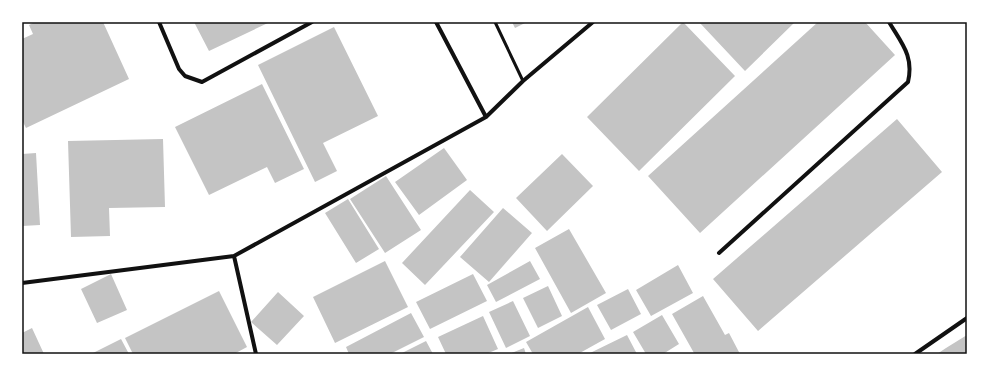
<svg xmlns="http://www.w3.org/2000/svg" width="989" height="376" viewBox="0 0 989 376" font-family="Rubik,sans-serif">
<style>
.building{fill:#c4c4c4}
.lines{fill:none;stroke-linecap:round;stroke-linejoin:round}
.service{stroke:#111;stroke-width:3}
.minor{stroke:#111;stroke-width:4}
.neatline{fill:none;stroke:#111;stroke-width:1.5}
</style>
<rect width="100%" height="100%" fill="#fff"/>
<path class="building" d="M 35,22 L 103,22 L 129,79 L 26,128 L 22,120 L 22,39 L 33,34 L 29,25 Z
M 194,22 L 270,22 L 209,51 Z
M 512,22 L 527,22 L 515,28 Z
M 683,22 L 735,76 L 639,171 L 587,117 Z
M 699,22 L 795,22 L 745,71 Z
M 818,22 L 865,22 L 895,55 L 700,233 L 648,176 Z
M 334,27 L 378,116 L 323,143 L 337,171 L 315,182 L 258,65 Z
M 262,84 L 304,169 L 275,183 L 267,167 L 209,195 L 175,127 Z
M 897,119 L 942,172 L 758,331 L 713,279 Z
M 163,139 L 165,207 L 109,208 L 110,236 L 71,237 L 68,141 Z
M 444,148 L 467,180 L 419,215 L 395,182 Z
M 36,153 L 40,225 L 22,226 L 22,154 Z
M 562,154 L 593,186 L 547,231 L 516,198 Z
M 386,176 L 421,230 L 385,253 L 350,199 Z
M 470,190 L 494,212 L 425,285 L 402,263 Z
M 348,199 L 379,249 L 356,263 L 325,213 Z
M 503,208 L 532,233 L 489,282 L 460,257 Z
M 569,229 L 606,293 L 571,313 L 535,248 Z
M 385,261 L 408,307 L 335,343 L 313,297 Z
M 530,261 L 540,279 L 496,302 L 487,285 Z
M 678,265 L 693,293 L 651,316 L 636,290 Z
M 111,274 L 127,310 L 97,323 L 81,289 Z
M 473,274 L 487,301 L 430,329 L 416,302 Z
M 548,286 L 562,316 L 538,328 L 523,298 Z
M 628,289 L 641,314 L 611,330 L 597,305 Z
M 219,291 L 247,347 L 234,354 L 133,354 L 125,338 Z
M 278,292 L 304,316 L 277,345 L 251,322 Z
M 703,296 L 725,335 L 729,333 L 740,354 L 693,354 L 694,353 L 672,314 Z
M 513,301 L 530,336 L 506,348 L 489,312 Z
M 588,307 L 605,339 L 578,354 L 533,354 L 526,342 Z
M 411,313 L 424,337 L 390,354 L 349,354 L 346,347 Z
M 662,315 L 679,344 L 663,354 L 646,354 L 633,332 Z
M 483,316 L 498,349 L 486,354 L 446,354 L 438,337 Z
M 32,328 L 44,354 L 22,354 L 22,333 Z
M 627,335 L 637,354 L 588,354 Z
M 967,335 L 967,354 L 937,354 L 946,348 Z
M 121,339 L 129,354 L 91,354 Z
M 426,341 L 433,354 L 400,354 Z
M 524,348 L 526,354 L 509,354 Z"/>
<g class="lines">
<path class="service" d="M 495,22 L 523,81"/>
<path class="minor" d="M 159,22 L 179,69 L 185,76 L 202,82 L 312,22
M 436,22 L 486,117
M 719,253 L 908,82 C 914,56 902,44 889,22
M 234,256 L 256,354
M 22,283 L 234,256 L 486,117 L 523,81 L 593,22
M 915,354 L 967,318"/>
</g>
<rect width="989" height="376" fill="none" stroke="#ffffff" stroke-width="46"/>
<rect x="23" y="23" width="943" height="330" class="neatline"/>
</svg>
